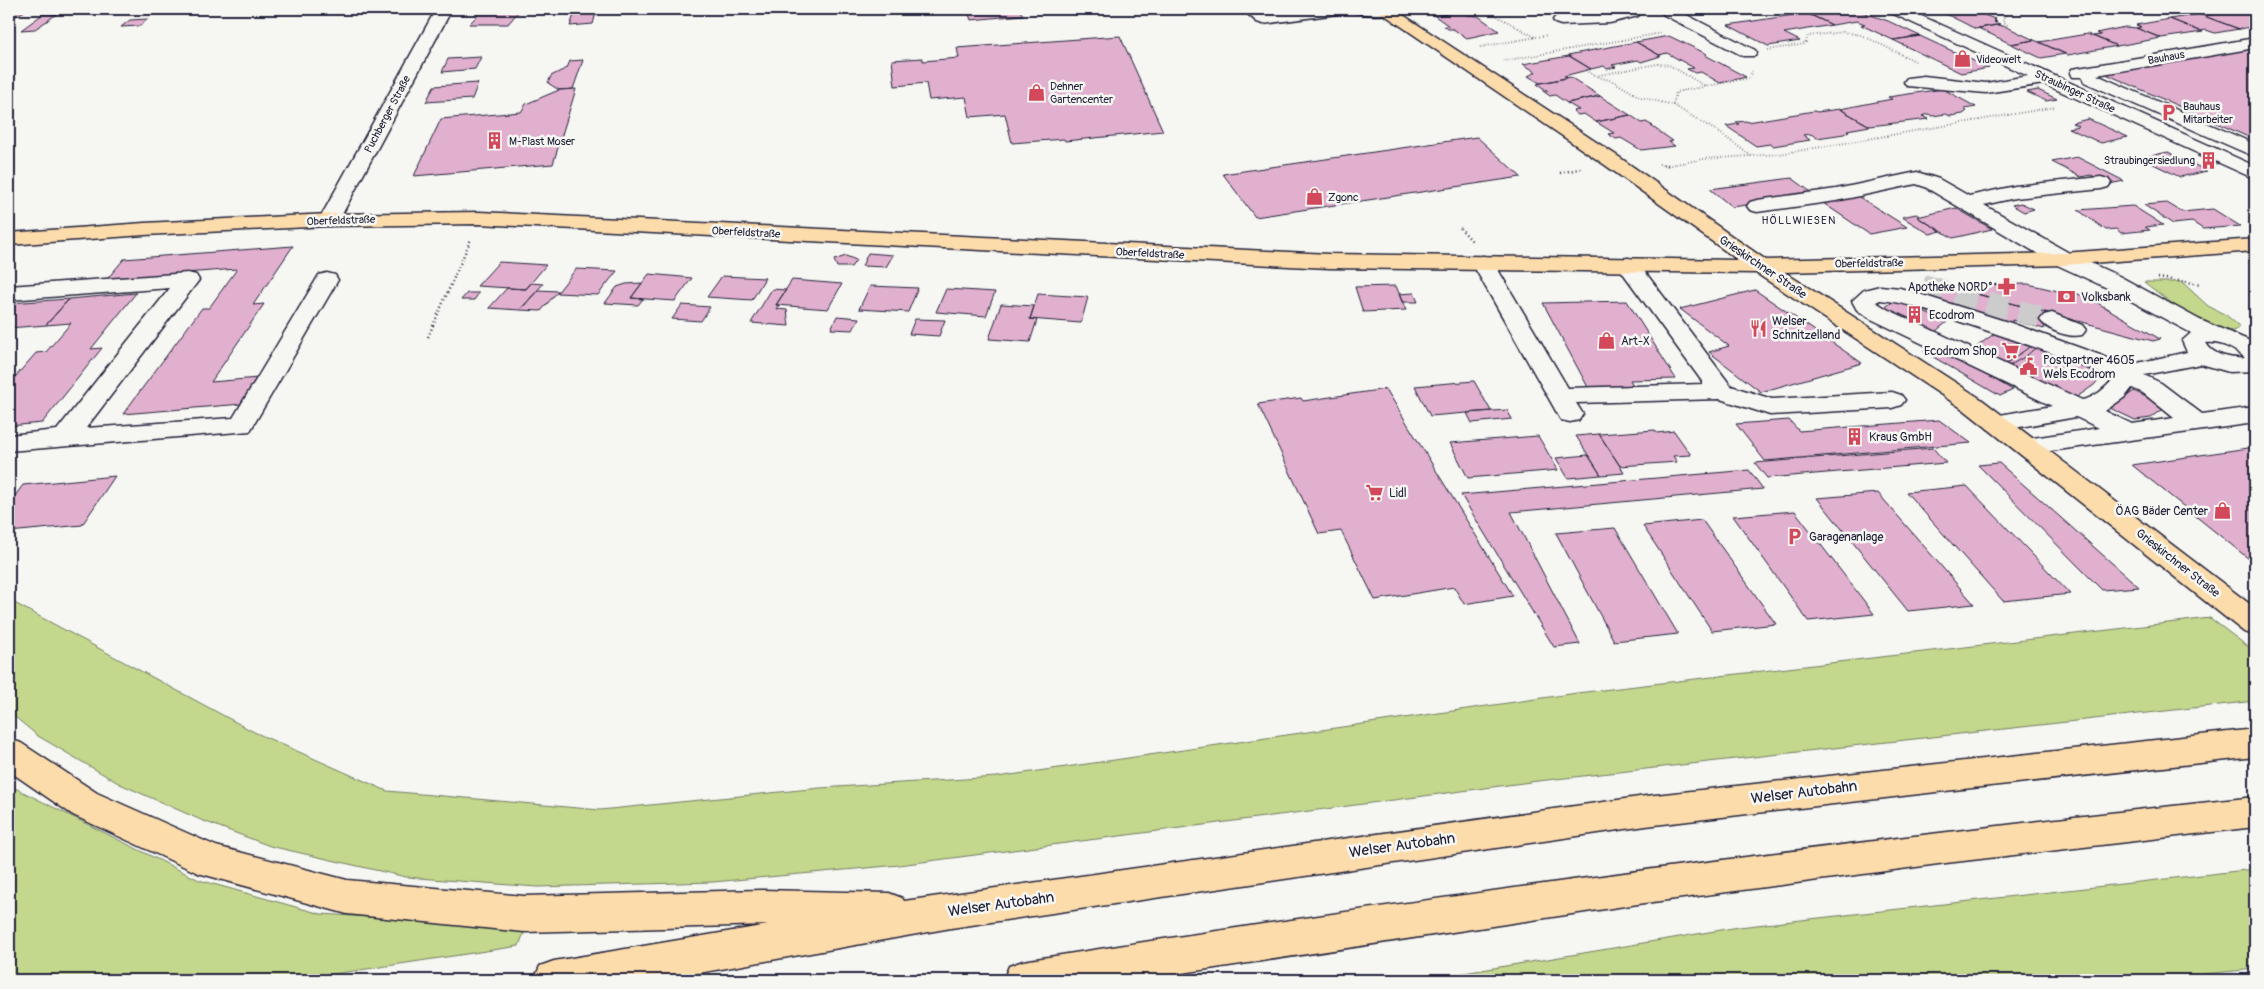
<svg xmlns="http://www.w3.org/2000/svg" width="2264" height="989" viewBox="0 0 2264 989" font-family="Pangolin,sans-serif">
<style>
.green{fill:#c3d88d;stroke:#727d64}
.building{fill:#e1b0cf;stroke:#22223b}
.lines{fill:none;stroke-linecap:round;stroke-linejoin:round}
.minor-tunnel{stroke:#cccccd;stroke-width:22;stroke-dasharray:22 11;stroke-linecap:butt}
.minor-casing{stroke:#22223b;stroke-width:3}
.major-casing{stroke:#22223b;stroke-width:3}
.highway-casing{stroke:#22223b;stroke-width:3}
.path-far1{stroke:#22223b;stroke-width:2;stroke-dasharray:0.5 2.5;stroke-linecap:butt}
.path{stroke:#22223b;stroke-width:2.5;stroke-dasharray:1 3;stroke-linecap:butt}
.minor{fill:#f6f6f2;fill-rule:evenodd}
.major{fill:#fddcac;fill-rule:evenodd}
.highway{fill:#fddcac;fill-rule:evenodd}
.labels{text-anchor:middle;stroke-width:5;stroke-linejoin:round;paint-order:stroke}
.far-street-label{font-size:11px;fill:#22223b;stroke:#f6f6f2}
.far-poi-label{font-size:11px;fill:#22223b;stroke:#f6f6f2;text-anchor:start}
.far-neighbourhood-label{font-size:11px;letter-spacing:1px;fill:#22223b;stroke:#f6f6f2}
.street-label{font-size:12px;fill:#22223b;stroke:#f6f6f2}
.poi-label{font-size:12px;fill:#22223b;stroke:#f6f6f2;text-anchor:start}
.near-street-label{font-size:15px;fill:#22223b;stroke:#f6f6f2}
</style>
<rect width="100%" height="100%" fill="#f6f6f2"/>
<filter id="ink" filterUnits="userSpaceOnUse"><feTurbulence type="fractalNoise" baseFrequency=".02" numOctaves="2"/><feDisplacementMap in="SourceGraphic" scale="10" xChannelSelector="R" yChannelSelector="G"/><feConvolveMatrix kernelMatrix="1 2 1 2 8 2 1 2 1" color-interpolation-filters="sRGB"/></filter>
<g filter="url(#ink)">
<path class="green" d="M 2144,282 L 2182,282 L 2208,306 L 2226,315 L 2240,327 C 2222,346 2160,294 2144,282 Z
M 9,600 L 254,732 L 387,791 L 600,810 L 820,788 L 997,777 L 1577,693 L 2210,618 L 2255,652 L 2255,701 L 1538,781 L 899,865 L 713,882 L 537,887 L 406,877 L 270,846 L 201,820 L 120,784 L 38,736 L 9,712 Z
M 9,785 L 199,880 L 321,914 L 526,927 L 519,946 L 294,980 L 9,980 Z
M 2255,869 L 2255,969 L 2143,980 L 1422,980 L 1739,927 Z"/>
<path class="building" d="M 9,9 L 28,9 L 9,20 Z
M 60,9 L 89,9 L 84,13 L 52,14 Z
M 372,9 L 396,9 L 394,12 L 369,13 Z
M 987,9 L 1019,9 L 1023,15 L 971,20 L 968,12 L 988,10 Z
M 1262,9 L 1305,9 L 1313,16 L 1271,16 Z
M 1422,9 L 1457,9 L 1462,11 L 1435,16 Z
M 1854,9 L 1888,21 L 1920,36 L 1893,40 L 1861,25 L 1865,24 L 1857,21 L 1832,25 L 1809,14 L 1822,12 L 1817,10 L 1823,9 Z
M 1948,9 L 1968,9 L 1995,19 L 1993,20 L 1997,21 L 1994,22 L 2000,24 L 1976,29 L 1938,10 Z
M 2225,9 L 2246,9 L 2255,12 L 2255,23 L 2250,24 L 2255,26 L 2239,29 L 2204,16 L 2225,12 L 2219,10 Z
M 482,11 L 519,11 L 508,24 L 469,24 Z
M 1462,11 L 1467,15 L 1478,16 L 1499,31 L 1467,38 L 1453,29 L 1448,29 L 1444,26 L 1449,26 L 1435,16 Z
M 596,13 L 593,24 L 570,26 L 574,15 Z
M 1806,13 L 1832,25 L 1784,33 L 1800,41 L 1768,46 L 1728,25 Z
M 43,14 L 57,14 L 35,29 L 21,30 Z
M 2199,14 L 2204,16 L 2239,29 L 2215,33 L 2206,30 L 2200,31 L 2170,19 Z
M 148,19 L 140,26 L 121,27 L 130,20 Z
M 2170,19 L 2200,31 L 2203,32 L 2161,38 L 2136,28 L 2141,27 L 2136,25 Z
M 1998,25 L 2007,27 L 2034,40 L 2011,44 L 1978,28 Z
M 2125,27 L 2136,28 L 2161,38 L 2117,46 L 2093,36 L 2101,35 L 2096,33 Z
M 2087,34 L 2117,46 L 2068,55 L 2039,42 Z
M 1120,36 L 1163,131 L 1065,141 L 1064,139 L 1012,143 L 1005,114 L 970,117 L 966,97 L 929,100 L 926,83 L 895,86 L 892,60 L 923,58 L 923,61 L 959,58 L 957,48 Z
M 1669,36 L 1707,54 L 1705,55 L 1746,77 L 1720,83 L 1701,72 L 1695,73 L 1687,69 L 1694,68 L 1667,53 L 1659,55 L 1636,42 Z
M 1920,36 L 1989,68 L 1961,73 L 1893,40 Z
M 2034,40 L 2039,42 L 2065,54 L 2041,58 L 2011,44 Z
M 1636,42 L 1661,56 L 1641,62 L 1638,60 L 1612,65 L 1616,67 L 1607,69 L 1604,66 L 1591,69 L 1568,55 Z
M 2255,46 L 2255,140 L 2104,73 L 2244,47 Z
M 1569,56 L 1591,69 L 1564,76 L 1567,78 L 1540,83 L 1528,76 L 1536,72 L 1523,64 Z
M 481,57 L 475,69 L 442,72 L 448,59 Z
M 583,60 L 573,89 L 559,90 L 548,83 L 551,76 L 567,68 L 570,61 Z
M 1570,77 L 1600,96 L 1567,103 L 1555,95 L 1550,96 L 1543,91 L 1548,91 L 1537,84 Z
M 478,83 L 472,99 L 426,102 L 434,86 Z
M 576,89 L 553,164 L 414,176 L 441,119 L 521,112 L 526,104 L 559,90 Z
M 1943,89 L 1976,107 L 1964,109 L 1967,111 L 1963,114 L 1950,116 L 1946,114 L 1932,116 L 1929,114 L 1922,116 L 1929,119 L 1870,126 L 1840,109 L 1892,99 L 1888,97 Z
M 2038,90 L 2057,99 L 2046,101 L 2027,92 Z
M 1600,96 L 1630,115 L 1596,122 L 1584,114 L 1578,115 L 1573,111 L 1579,110 L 1567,103 Z
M 1840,109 L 1870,126 L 1847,130 L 1849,131 L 1844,134 L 1817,138 L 1811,134 L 1803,135 L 1810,140 L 1773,146 L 1770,144 L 1756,146 L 1726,126 L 1739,124 L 1736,122 L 1746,121 L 1748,122 L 1814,111 L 1817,112 Z
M 1630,115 L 1642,123 L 1646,122 L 1653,126 L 1651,126 L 1673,141 L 1669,142 L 1675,146 L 1641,150 L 1621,138 L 1616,139 L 1608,134 L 1614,133 L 1596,122 Z
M 2088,119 L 2128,137 L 2101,143 L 2068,128 L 2079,126 L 2072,123 Z
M 1477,137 L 1521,177 L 1255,217 L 1223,174 Z
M 2168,152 L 2207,171 L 2180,177 L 2141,158 Z
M 2201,155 L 2220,163 L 2216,164 L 2197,156 Z
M 2077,157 L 2124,181 L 2109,184 L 2091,175 L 2081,177 L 2052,162 Z
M 1792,178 L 1815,195 L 1732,207 L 1710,189 Z
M 1856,195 L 1907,227 L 1869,234 L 1820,201 Z
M 2021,203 L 2034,209 L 2024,212 L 2012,205 Z
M 2167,203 L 2182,212 L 2213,209 L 2240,226 L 2203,229 L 2192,222 L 2173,224 L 2144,205 Z
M 2133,206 L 2163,225 L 2145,227 L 2150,230 L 2121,233 L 2116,229 L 2106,230 L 2078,210 Z
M 1956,208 L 1992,229 L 1953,238 L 1917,217 Z
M 1916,214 L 1920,216 L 1917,217 L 1941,231 L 1930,234 L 1902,217 Z
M 293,246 L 253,305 L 264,304 L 211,382 L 258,378 L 242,404 L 123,414 L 202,308 L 209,308 L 237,269 L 107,279 L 124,259 Z
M 868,253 L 893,255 L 886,267 L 862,266 Z
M 846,256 L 856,260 L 851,267 L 837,267 L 834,260 Z
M 499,262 L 546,265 L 526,289 L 477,286 Z
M 576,269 L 617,271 L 598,295 L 557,293 Z
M 649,274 L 692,278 L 675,301 L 631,298 Z
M 722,276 L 765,278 L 752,300 L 707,297 Z
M 792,280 L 842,284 L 828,309 L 776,305 Z
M 1928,281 L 2047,313 L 2044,329 L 2012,320 L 2012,326 L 1921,300 Z
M 531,283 L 543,284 L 520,310 L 489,308 L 507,288 L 526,289 Z
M 642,283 L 631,298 L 643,299 L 638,305 L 605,303 L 617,287 L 626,284 Z
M 2028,284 L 2075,295 L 2075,293 L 2089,298 L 2160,339 L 2153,341 L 1959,289 L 1959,285 Z
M 870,286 L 918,288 L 908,312 L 859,309 Z
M 1396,286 L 1406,310 L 1363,312 L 1355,287 Z
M 772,289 L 786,290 L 776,305 L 780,305 L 777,309 L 787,310 L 789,326 L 751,323 Z
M 946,289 L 995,292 L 986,316 L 936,312 Z
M 538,290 L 558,291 L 541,311 L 520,310 Z
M 1755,290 L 1862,363 L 1761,392 L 1709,352 L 1729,346 L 1680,309 Z
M 136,293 L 91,349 L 102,348 L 42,423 L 9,426 L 9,384 L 36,353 L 46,352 L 71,323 L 46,325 L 69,299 Z
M 467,293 L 479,293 L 474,300 L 461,300 Z
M 1414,293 L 1418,302 L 1402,302 L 1399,294 Z
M 1038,294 L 1088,297 L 1081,323 L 1030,319 Z
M 69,299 L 46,325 L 9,328 L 9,303 Z
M 1895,300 L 1947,322 L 1936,331 L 1884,308 Z
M 1627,301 L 1676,379 L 1630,380 L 1636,390 L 1590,391 L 1543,303 Z
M 1001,304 L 1034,306 L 1030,319 L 1037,320 L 1030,342 L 989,339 Z
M 682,305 L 710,307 L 701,321 L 672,319 Z
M 837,316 L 859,318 L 853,330 L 831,329 Z
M 915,319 L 945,320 L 939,336 L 909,334 Z
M 1999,330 L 2040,344 L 2026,356 L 2004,369 L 1981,356 L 1987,354 L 1975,348 Z
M 2038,336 L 2111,360 L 2105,372 L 2094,385 L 2074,399 L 2005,364 L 2031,346 Z
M 1936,346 L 2013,390 L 2000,396 L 1923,351 Z
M 1474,381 L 1491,411 L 1430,416 L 1415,386 Z
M 1386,389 L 1513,596 L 1464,604 L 1454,587 L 1375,600 L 1341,531 L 1319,534 L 1258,404 L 1301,398 L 1303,401 Z
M 2134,391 L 2166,407 L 2151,418 L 2135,420 L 2110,408 Z
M 1507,410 L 1512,419 L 1472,423 L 1467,413 Z
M 1789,420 L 1799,431 L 1939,420 L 1971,443 L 1765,461 L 1736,424 Z
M 1655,430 L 1657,433 L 1674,431 L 1691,455 L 1673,456 L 1677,462 L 1620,466 L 1599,434 Z
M 1599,434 L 1620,466 L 1624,473 L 1601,475 L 1576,436 Z
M 1538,436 L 1558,470 L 1468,478 L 1450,443 Z
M 2255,447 L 2255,558 L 2249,559 L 2132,465 Z
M 1933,448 L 1946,463 L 1767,478 L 1755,463 Z
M 1588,455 L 1601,475 L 1568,478 L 1556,458 Z
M 1999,463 L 2139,587 L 2102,590 L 1978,465 Z
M 1749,470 L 1763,489 L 1511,512 L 1580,644 L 1554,647 L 1461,495 Z
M 115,476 L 82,525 L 9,532 L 9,504 L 23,485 Z
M 1967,486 L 2070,594 L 2003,601 L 1906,492 Z
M 1878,493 L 1974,604 L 1908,611 L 1817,498 Z
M 1795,511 L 1874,614 L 1808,621 L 1733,516 Z
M 1702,520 L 1776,624 L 1712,631 L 1643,526 Z
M 1615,528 L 1678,634 L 1614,641 L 1556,533 Z"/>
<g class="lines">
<path class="minor-tunnel" d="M 1923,285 L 2052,320"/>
<defs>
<path id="minor" d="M 436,9 L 452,9 L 339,220 L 336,224 L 329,226 L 322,224 L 319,220 Z
M 1242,9 L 1259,9 L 1266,14 L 1304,9 L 1345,9 L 1342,12 L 1337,14 L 1263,24 L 1257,22 Z
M 1351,9 L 1393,9 L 1394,10 L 1391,13 C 1380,16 1365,15 1354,12 Z
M 1631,9 L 1638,10 L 1641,13 L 1638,16 L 1610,23 L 1561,25 L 1555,23 L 1553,20 L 1555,17 L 1561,15 L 1610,13 Z
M 1664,9 L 1675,9 L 1755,50 L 1757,53 L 1755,56 L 1743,56 L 1664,15 L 1661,12 Z
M 1886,9 L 1906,9 L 2255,166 L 2255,179 L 2044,84 L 1986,93 L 1907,86 L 1904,82 L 1907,78 L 1924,76 L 1986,83 L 2028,76 L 1889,12 Z
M 2255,38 L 2255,48 L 2097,75 L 2255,144 L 2255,157 L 2084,82 L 2082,77 L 2072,77 L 2070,73 L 2072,69 L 2078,68 Z
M 1917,172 L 1939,179 L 1969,196 L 2015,186 L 2101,177 L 2108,179 L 2111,183 L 2108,187 L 2101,189 L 2015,198 L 1984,205 L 2071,254 L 2121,277 L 2200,320 L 2255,343 L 2255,371 L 2229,372 L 2201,364 L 2144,375 L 2161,383 L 2202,414 L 2255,407 L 2255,423 L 2028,454 L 2019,452 L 2015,446 L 2019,440 L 2099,428 L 2076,417 L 1997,431 L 1988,429 L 1984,423 L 1988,417 L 2052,406 L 1871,319 L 1857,310 L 1852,301 L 1864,290 L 1880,286 L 1900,288 L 2011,323 L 2100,355 L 2124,366 L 2187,352 L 2182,341 L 2191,333 L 2105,287 L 2055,264 L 1925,187 L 1916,184 L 1836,201 L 1757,212 L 1750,210 L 1747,206 L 1750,202 L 1757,200 L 1836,189 ZM 1880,300 C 1907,302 1932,313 1958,321 C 2010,338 2063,356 2113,379 C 2106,388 2094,398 2082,400 L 1887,309 L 1876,302 ZM 2206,343 C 2220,341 2235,349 2245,358 C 2232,359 2213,356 2206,343 ZM 2132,388 L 2143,393 L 2174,418 L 2132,424 L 2105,411 L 2125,397 Z
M 1483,256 L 1491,258 L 1494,263 L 1568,388 L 1704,384 L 1617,265 L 1620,260 L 1628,258 L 1636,260 L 1731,386 L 1772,399 L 1892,392 L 1901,395 L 1905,400 L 1901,405 L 1892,408 L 1770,415 L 1720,399 L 1576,403 L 1583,414 L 1579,420 L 1570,422 L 1561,420 L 1472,263 L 1475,258 Z
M 188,273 L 196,275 L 199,280 L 86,428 L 233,418 L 319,275 L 327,273 L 335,275 L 338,280 L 250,431 L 9,451 L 9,435 L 57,430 L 170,288 L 9,300 L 9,286 Z
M 2052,313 L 2082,325 L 2086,330 L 2082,335 C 2069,338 2048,331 2040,320 L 2044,315 Z"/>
<path id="major" d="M 1376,9 L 1394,9 L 1619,157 L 1766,260 L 2063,253 L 2255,239 L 2255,251 L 2063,265 L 1784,272 L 1981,399 L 2255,608 L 2255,635 L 2244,632 L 1963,409 L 1756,273 L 1329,268 L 479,224 L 329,226 L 144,235 L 9,245 L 9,233 L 144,223 L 329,214 L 479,212 L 1329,254 L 1738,260 L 1605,165 Z"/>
<path id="highway" d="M 2255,729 L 2255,757 L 1945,791 L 1646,826 L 951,928 L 660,980 L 534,980 L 540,966 L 554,961 L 768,925 L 524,932 L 347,914 L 198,873 L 73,815 L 9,771 L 9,739 L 21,743 L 97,793 L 216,846 L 347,880 L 524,896 L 762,890 L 889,893 L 902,898 L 904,901 L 1646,796 Z
M 2255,797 L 2255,827 L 1946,863 L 1638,904 L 1136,980 L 1003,980 L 1009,966 L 1023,961 C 1432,896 1843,841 2255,797 Z"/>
</defs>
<use href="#minor" class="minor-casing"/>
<use href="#major" class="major-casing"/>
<use href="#highway" class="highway-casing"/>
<path class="path-far1" d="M 1484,9 L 1535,37
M 2020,9 L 2026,9
M 2157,9 L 2178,16 L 2205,11 L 2198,9
M 2007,25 L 2003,21 L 2004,16 L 2010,12 L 2083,9
M 1480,47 L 1548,35
M 1768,50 L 1805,44 L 1808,36 L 1843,32 L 1861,35 L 1915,61
M 1503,61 L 1662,33
M 1588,72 L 1595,76 L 1657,64 L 1669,65 L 1705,86
M 1598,77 L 1613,81 L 1640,97 L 1673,105
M 1751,156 L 1720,133 L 1673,105 L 1676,92 L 1750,78 L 1752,71
M 1659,164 L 1665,166 L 1703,159 L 1780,154 L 2055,107"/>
<path class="path" d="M 1663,165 L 1669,165
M 1560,173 L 1583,168
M 1460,228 L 1472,241
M 2158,278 L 2201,284
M 428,337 L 471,239"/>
<use href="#minor" class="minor"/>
<use href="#major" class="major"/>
<use href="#highway" class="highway"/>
</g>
</g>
<defs>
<symbol id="shop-bare" viewBox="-9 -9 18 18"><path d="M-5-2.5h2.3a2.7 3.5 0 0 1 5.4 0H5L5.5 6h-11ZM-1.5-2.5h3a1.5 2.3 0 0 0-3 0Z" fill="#d1495b" stroke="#f6f6f2" stroke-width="2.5" paint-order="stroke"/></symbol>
<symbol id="parking-bare" viewBox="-9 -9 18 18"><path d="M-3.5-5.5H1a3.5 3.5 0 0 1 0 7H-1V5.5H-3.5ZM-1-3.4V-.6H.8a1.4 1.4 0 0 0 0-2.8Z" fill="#d1495b" stroke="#f6f6f2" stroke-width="2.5" paint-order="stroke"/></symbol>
<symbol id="building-bare" viewBox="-9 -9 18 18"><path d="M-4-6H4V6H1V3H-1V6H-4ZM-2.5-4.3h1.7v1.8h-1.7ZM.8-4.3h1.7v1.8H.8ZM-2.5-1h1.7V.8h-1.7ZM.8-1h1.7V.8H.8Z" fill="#d1495b" stroke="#f6f6f2" stroke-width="2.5" paint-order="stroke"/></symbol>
<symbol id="pharmacy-bare" viewBox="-9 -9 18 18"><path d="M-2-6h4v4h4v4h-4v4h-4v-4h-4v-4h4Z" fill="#d1495b" stroke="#f6f6f2" stroke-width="2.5" paint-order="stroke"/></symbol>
<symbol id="bank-bare" viewBox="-9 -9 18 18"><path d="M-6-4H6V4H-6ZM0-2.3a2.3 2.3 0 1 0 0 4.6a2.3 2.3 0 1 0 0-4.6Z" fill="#d1495b" stroke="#f6f6f2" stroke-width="2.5" paint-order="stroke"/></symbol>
<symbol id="restaurant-bare" viewBox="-9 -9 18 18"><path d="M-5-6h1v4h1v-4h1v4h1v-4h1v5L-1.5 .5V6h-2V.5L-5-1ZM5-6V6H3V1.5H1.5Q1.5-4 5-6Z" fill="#d1495b" stroke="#f6f6f2" stroke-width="2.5" paint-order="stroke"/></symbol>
<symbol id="supermarket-bare" viewBox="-9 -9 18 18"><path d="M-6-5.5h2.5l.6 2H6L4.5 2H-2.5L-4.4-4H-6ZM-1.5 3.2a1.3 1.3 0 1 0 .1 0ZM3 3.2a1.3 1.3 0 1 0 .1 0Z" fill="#d1495b" stroke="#f6f6f2" stroke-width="2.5" paint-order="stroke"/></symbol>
<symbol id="civic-bare" viewBox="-9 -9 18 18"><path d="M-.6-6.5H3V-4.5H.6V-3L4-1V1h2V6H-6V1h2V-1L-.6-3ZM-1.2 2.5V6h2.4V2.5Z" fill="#d1495b" stroke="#f6f6f2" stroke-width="2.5" paint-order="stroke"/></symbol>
</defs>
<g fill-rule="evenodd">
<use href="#shop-bare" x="1950" y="46" width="25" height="25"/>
<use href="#shop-bare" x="1024" y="80" width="25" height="25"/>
<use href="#parking-bare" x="2156" y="100" width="25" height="25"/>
<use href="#building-bare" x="482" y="128" width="25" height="25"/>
<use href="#building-bare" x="2196" y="148" width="25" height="25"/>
<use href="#shop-bare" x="1302" y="184" width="25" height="25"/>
<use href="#pharmacy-bare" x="1994" y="274" width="25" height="25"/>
<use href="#bank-bare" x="2054" y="284" width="25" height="25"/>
<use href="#building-bare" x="1902" y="302" width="25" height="25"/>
<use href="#restaurant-bare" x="1746" y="316" width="25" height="25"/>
<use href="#shop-bare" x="1594" y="328" width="25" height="25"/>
<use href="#supermarket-bare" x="1998" y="338" width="25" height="25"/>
<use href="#civic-bare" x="2016" y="354" width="25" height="25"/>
<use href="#building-bare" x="1842" y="424" width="25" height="25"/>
<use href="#supermarket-bare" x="1362" y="480" width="25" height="25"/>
<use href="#shop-bare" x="2210" y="498" width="25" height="25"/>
<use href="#parking-bare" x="1782" y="524" width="25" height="25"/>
</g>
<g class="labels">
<g class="far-street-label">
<text transform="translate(2166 57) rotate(-10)" y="4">Bauhaus</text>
<text transform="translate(2075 91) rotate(25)" y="4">Straubinger Straße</text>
<text transform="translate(387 114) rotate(-62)" y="4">Puchberger Straße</text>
<text transform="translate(341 220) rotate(-2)" y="4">Oberfeldstraße</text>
<text transform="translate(746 232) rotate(3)" y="4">Oberfeldstraße</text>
<text transform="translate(1150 253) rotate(3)" y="4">Oberfeldstraße</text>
<text transform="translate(1869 263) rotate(-1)" y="4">Oberfeldstraße</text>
</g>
<g class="far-poi-label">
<text x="1976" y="63">Videowelt</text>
<text x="1050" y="90">Dehner<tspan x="1050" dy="13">Gartencenter</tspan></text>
<text x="2183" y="110">Bauhaus<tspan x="2183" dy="13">Mitarbeiter</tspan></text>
<text x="509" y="145">M-Plast Moser</text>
<text x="2195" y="164" text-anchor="end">Straubingersiedlung</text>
<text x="1328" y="201">Zgonc</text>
</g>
<g class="far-neighbourhood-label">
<text x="1799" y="224">HÖLLWIESEN</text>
</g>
<g class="street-label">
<text transform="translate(1763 267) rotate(34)" y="4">Grieskirchner Straße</text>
<text transform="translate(2178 563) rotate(38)" y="4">Grieskirchner Straße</text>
</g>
<g class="poi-label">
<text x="1993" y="291" text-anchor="end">Apotheke NORD°</text>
<text x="2081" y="301">Volksbank</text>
<text x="1929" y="319">Ecodrom</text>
<text x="1772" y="325">Welser<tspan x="1772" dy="14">Schnitzelland</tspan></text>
<text x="1621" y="345">Art-X</text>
<text x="1997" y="355" text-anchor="end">Ecodrom Shop</text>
<text x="2043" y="364">Postpartner 4605<tspan x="2043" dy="14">Wels Ecodrom</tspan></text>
<text x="1869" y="441">Kraus GmbH</text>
<text x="1389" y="497">Lidl</text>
<text x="2208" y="515" text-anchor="end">ÖAG Bäder Center</text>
<text x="1809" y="541">Garagenanlage</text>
</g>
<g class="near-street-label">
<text transform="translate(1804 792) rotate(-7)" y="5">Welser Autobahn</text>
<text transform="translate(1402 845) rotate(-8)" y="5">Welser Autobahn</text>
<text transform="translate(1001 904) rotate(-8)" y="5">Welser Autobahn</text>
</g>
</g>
<rect width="2264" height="989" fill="none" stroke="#f6f6f2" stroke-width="30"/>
<rect x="15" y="15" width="2234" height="959" fill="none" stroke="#22223b" stroke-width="2" filter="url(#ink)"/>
</svg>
